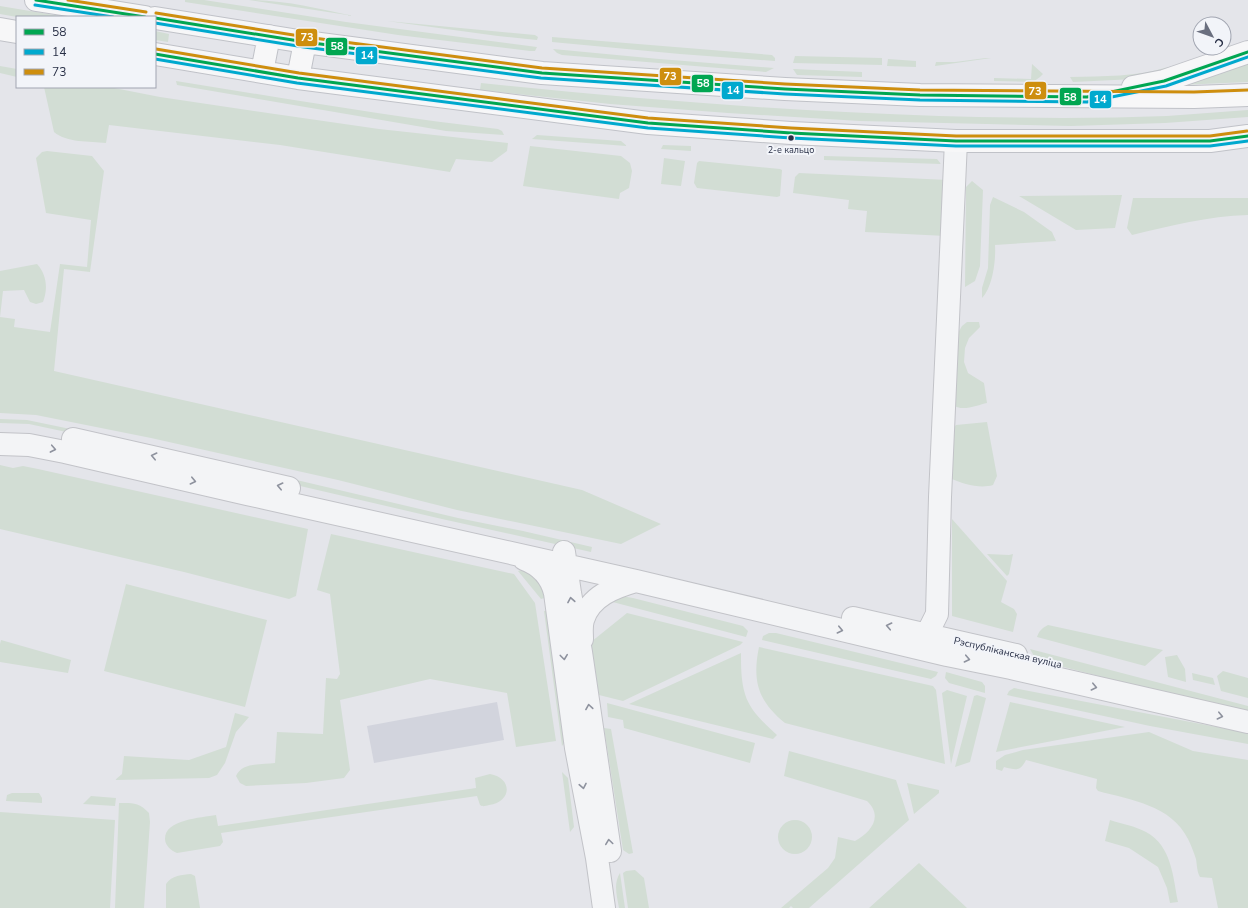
<svg xmlns="http://www.w3.org/2000/svg" width="1248" height="908" viewBox="0 0 1248 908" font-family="'Nunito Sans',sans-serif">
<style>
.built{fill:#d2d4dd}
.green{fill:#d2ddd4}
.lines{fill:none;stroke-linecap:round;stroke-linejoin:round}
.minor-casing{stroke:#c2c3c8;stroke-width:24}
.major-casing{stroke:#c0c2c8;stroke-width:24}
.minor{stroke:#f3f4f6;stroke-width:22}
.major{stroke:#f7f7f8;stroke-width:22}
.bus-1-casing{stroke:#f2f4f9;stroke-width:6}
.bus-2-casing{stroke:#f2f4f9;stroke-width:6}
.bus-3-casing{stroke:#f2f4f9;stroke-width:6}
.bus-1{stroke:#00a651;stroke-width:3}
.bus-2{stroke:#00a9ce;stroke-width:3}
.bus-3{stroke:#ce8e0e;stroke-width:3}
.oneway{stroke:#8e929e}
.bus-dot{fill:#282f46;stroke:#f2f4f9;stroke-width:1.5}
.labels{text-anchor:middle;stroke-width:4;stroke-linejoin:round;paint-order:stroke}
.bus-label{font-size:9px;fill:#282f46;stroke:#f2f4f9}
.street-label{font-size:10px;fill:#282f46;stroke:#f2f4f9}
.line-badge{stroke:#f2f4f9;stroke-width:1.5}
.badge-label{font-size:11px;text-anchor:middle;font-weight:bold;fill:#fff}
</style>
<rect width="100%" height="100%" fill="#e4e5ea"/>
<path class="built" d="M 497,702 L 504,740 L 374,763 L 367,726 Z"/>
<path class="green" d="M 185,0 L 204,0 L 346,22 L 537,47 L 535,51 L 530,51 L 398,35 L 185,2 Z
M 249,0 C 285,0 319,9 354,16 Z
M 0,6 L 66,17 L 17,17 L 0,14 Z
M 387,21 L 535,35 L 538,37 L 537,40 L 498,36 Z
M 155,31 L 169,34 L 168,42 L 155,40 Z
M 552,37 L 772,55 L 775,58 L 775,61 L 680,54 L 552,42 Z
M 553,49 L 659,59 L 774,68 L 766,72 L 562,55 L 557,53 Z
M 795,56 L 882,58 L 882,65 L 793,63 Z
M 986,58 L 991,58 L 935,66 L 936,62 L 955,62 Z
M 888,59 L 916,61 L 916,67 L 887,66 Z
M 1248,60 L 1248,82 L 1179,85 Z
M 1032,64 L 1043,74 L 1040,77 L 1033,82 L 994,81 L 994,78 L 1031,79 Z
M 0,66 L 17,69 L 17,77 L 0,73 Z
M 1168,67 L 1152,75 L 1135,79 L 1073,82 L 1070,77 C 1103,76 1137,77 1168,67 Z
M 793,69 L 862,72 L 862,77 L 797,75 Z
M 176,81 C 283,98 390,117 498,129 L 502,131 L 504,135 L 446,131 L 177,85 Z
M 481,83 C 633,99 786,111 939,116 C 1015,118 1091,119 1167,116 C 1194,114 1221,112 1248,110 L 1248,117 L 1165,123 L 1071,126 L 860,121 L 728,113 L 610,104 L 480,90 Z
M 44,87 L 109,87 L 160,97 L 254,111 L 379,129 L 508,143 L 507,151 L 492,162 L 456,159 L 450,172 L 280,145 L 109,125 L 106,143 C 89,141 67,143 54,132 Z
M 537,135 L 621,141 L 627,146 L 532,139 Z
M 663,145 L 691,146 L 691,151 L 661,149 Z
M 530,146 L 621,156 L 630,163 L 632,171 L 629,188 L 620,193 L 619,199 L 523,186 Z
M 47,151 L 92,156 L 104,171 L 90,272 L 64,269 L 54,371 L 582,490 L 661,524 L 621,544 L 457,510 L 338,480 L 151,438 L 36,415 L 0,413 L 0,271 L 37,264 C 47,275 48,289 43,302 L 36,304 L 30,302 L 24,290 L 3,291 L 0,317 L 15,319 L 14,327 L 50,332 L 60,264 L 87,267 L 91,220 L 46,213 L 36,158 L 42,152 Z
M 824,156 L 937,159 L 941,164 L 824,160 Z
M 664,158 L 685,161 L 681,186 L 661,184 Z
M 699,161 L 780,169 L 782,170 L 780,196 L 777,197 L 697,188 L 694,183 L 697,163 Z
M 799,173 L 948,180 L 946,236 L 865,232 L 867,211 L 848,209 L 849,200 L 793,193 L 795,177 Z
M 972,181 L 983,190 L 980,266 L 975,281 L 965,287 L 966,187 Z
M 1122,195 L 1115,228 L 1076,230 L 1019,196 Z
M 993,197 L 1024,212 L 1052,232 L 1056,241 L 995,245 C 996,259 993,287 982,298 L 982,288 L 988,268 L 990,205 Z
M 1133,198 L 1248,198 L 1248,215 C 1208,216 1170,226 1132,235 L 1127,228 Z
M 967,322 L 979,322 L 980,327 L 969,338 L 965,348 L 964,362 L 968,373 L 984,383 L 987,403 C 978,405 962,412 953,405 L 958,333 L 962,326 Z
M 0,419 L 27,420 L 157,447 L 458,518 L 523,531 L 592,547 L 591,552 L 442,519 L 99,439 L 29,424 L 0,423 Z
M 987,422 L 997,476 L 993,485 C 980,489 963,484 950,478 L 951,430 L 956,425 Z
M 0,465 L 13,468 L 23,466 L 38,469 L 308,529 L 296,596 L 289,599 L 184,572 L 0,529 Z
M 952,519 L 1007,581 L 1001,602 L 1014,609 L 1017,614 L 1013,632 L 952,616 Z
M 331,534 L 514,574 L 535,603 L 556,741 L 516,747 L 507,693 L 430,679 L 340,700 L 350,770 L 344,778 L 306,783 L 246,786 L 240,783 L 236,776 C 242,762 261,765 275,763 L 277,732 L 323,734 L 326,678 L 337,679 L 340,674 L 330,594 L 317,590 Z
M 987,554 L 1009,555 L 1013,554 L 1009,574 L 1007,576 Z
M 521,570 L 535,574 L 548,597 L 541,599 L 518,571 Z
M 126,584 L 267,620 L 245,707 L 104,671 Z
M 621,596 L 633,598 L 743,626 L 748,631 L 746,637 L 605,600 Z
M 550,610 L 567,739 L 562,746 L 544,611 Z
M 627,613 L 743,642 L 740,645 L 623,701 L 599,695 L 591,642 Z
M 1048,625 L 1163,650 L 1145,666 L 1037,637 C 1039,631 1042,628 1048,625 Z
M 769,633 L 776,633 L 938,672 L 936,676 L 931,679 L 762,640 L 763,636 Z
M 1,640 L 71,660 L 68,673 L 0,662 L 0,644 Z
M 759,647 L 933,686 L 936,690 L 945,764 L 785,723 C 758,701 752,681 759,647 Z
M 1030,649 L 1248,706 L 1248,713 L 1244,713 L 1040,661 L 1034,656 Z
M 741,653 C 741,666 741,681 745,694 C 750,711 764,723 777,735 L 773,739 L 629,704 Z
M 1177,655 L 1185,669 L 1186,682 L 1168,677 L 1165,657 Z
M 1223,671 L 1248,678 L 1248,698 L 1221,691 L 1217,676 Z
M 946,672 L 982,682 L 985,686 L 985,693 L 949,683 L 945,678 Z
M 1192,673 L 1213,678 L 1215,685 L 1193,680 Z
M 1014,688 L 1248,733 L 1248,744 L 1150,726 L 1007,695 L 1009,691 Z
M 947,690 L 967,696 L 951,764 L 942,693 Z
M 977,695 L 986,698 L 970,762 L 955,767 L 973,700 L 974,696 Z
M 1010,702 L 1125,727 L 996,752 Z
M 607,703 L 755,743 L 750,763 L 624,728 L 623,720 L 608,717 Z
M 235,713 L 249,717 L 236,732 L 225,763 L 217,775 L 209,778 L 115,780 L 122,774 L 124,756 L 189,760 L 226,747 Z
M 604,728 L 611,729 L 633,853 L 629,854 L 623,850 Z
M 1149,732 L 1193,751 L 1248,760 L 1248,908 L 1218,908 L 1212,878 L 1200,877 C 1197,872 1197,865 1196,859 C 1194,853 1191,845 1188,839 C 1171,805 1131,800 1098,791 L 1096,788 L 1097,779 L 1026,760 C 1020,772 1016,770 1004,767 L 1002,771 L 996,769 L 996,761 L 1005,755 L 1023,750 Z
M 789,751 L 896,780 L 909,820 L 809,908 L 793,908 L 791,906 L 789,908 L 781,908 L 828,868 L 835,858 L 838,837 L 855,841 C 870,833 884,817 867,801 L 784,776 Z
M 562,772 L 568,778 L 574,827 L 570,832 Z
M 490,774 C 513,778 512,802 489,805 C 485,806 483,807 480,805 L 477,796 L 221,833 L 223,842 L 220,846 L 177,853 C 171,851 165,845 165,839 C 165,819 201,818 216,815 L 218,826 L 476,788 L 475,778 Z
M 907,783 L 939,790 L 939,793 L 914,814 Z
M 12,793 L 39,793 L 42,798 L 42,803 L 6,801 L 7,795 Z
M 91,796 L 116,798 L 115,806 L 83,804 Z
M 119,803 C 132,803 139,802 149,813 L 150,822 L 144,908 L 115,908 Z
M 0,812 L 115,820 L 110,908 L 0,908 Z
M778 837a17 17 0 1 1 34 0a17 17 0 1 1-34 0Z
M 1110,820 C 1122,824 1135,826 1146,832 C 1172,846 1173,877 1178,902 L 1170,903 L 1167,888 L 1158,867 L 1129,848 L 1105,841 Z
M 919,863 L 967,908 L 869,908 Z
M 635,870 L 644,878 L 649,908 L 628,908 L 623,873 L 626,871 Z
M 620,873 L 625,908 L 619,908 C 617,896 613,884 620,873 Z
M 191,874 L 195,876 L 200,908 L 166,908 L 166,884 C 172,875 182,875 191,874 Z"/>
<g class="lines">
<defs>
<path id="minor" d="M 73,439 L 289,488
M 0,444 L 29,445 L 65,452 L 247,494 L 636,581 L 947,655 L 1011,668 L 1248,722
M 564,552 L 570,593 L 581,652 L 610,851
M 524,559 C 540,565 551,576 555,593 L 576,748 L 597,858 L 604,908
M 853,618 L 1016,655
M 927,634 L 937,614 L 940,497 L 956,141
M 582,639 C 582,633 581,626 583,620 C 590,596 615,587 636,581"/>
<path id="major" d="M 36,0 L 145,17
M 155,18 L 305,42 L 542,73 L 785,89 L 920,95 L 1194,97 L 1248,95
M 0,29 L 17,32
M 155,54 L 298,78 L 648,123 L 791,133 L 956,141 L 1210,141 L 1248,136
M 262,72 L 269,36
M 298,78 L 305,42
M 1133,87 L 1164,81 L 1248,52"/>
</defs>
<use href="#minor" class="minor-casing"/>
<use href="#major" class="major-casing"/>
<use href="#minor" class="minor"/>
<use href="#major" class="major"/>
<defs>
<path id="bus-1" d="M 36,0 L 145,17
M 155,18 L 305,42 L 542,73 L 785,89 L 920,95 L 1087,97 L 1164,81 L 1248,52
M 155,54 L 298,78 L 648,123 L 791,133 L 956,141 L 1210,141 L 1248,136"/>
<path id="bus-2" d="M 35,5 L 113,17
M 155,23 L 304,47 L 541,78 L 785,94 L 920,100 L 1087,102 L 1166,86 L 1248,57
M 155,59 L 297,83 L 648,128 L 791,138 L 956,146 L 1210,146 L 1248,141"/>
<path id="bus-3" d="M 68,0 L 146,12
M 156,13 L 306,37 L 542,68 L 785,84 L 920,90 L 1194,92 L 1248,90
M 156,49 L 299,73 L 648,118 L 791,128 L 956,136 L 1210,136 L 1247,131"/>
</defs>
<use href="#bus-1" class="bus-1-casing"/>
<use href="#bus-2" class="bus-2-casing"/>
<use href="#bus-3" class="bus-3-casing"/>
<use href="#bus-1" class="bus-1"/>
<use href="#bus-2" class="bus-2"/>
<use href="#bus-3" class="bus-3"/>
</g>
<defs><path id="oneway-chevron" d="M-2-3.5L2.5 0L-2 3.5" fill="none" stroke-width="1.6" stroke-linecap="round" stroke-linejoin="round"/></defs>
<g class="oneway">
<use href="#oneway-chevron" transform="translate(53 449) rotate(11)"/>
<use href="#oneway-chevron" transform="translate(154 456) rotate(-167)"/>
<use href="#oneway-chevron" transform="translate(193 481) rotate(13)"/>
<use href="#oneway-chevron" transform="translate(280 486) rotate(-167)"/>
<use href="#oneway-chevron" transform="translate(571 600) rotate(-100)"/>
<use href="#oneway-chevron" transform="translate(889 626) rotate(-168)"/>
<use href="#oneway-chevron" transform="translate(840 630) rotate(13)"/>
<use href="#oneway-chevron" transform="translate(564 657) rotate(83)"/>
<use href="#oneway-chevron" transform="translate(967 659) rotate(12)"/>
<use href="#oneway-chevron" transform="translate(1094 687) rotate(13)"/>
<use href="#oneway-chevron" transform="translate(589 707) rotate(-99)"/>
<use href="#oneway-chevron" transform="translate(1220 716) rotate(13)"/>
<use href="#oneway-chevron" transform="translate(583 786) rotate(79)"/>
<use href="#oneway-chevron" transform="translate(609 842) rotate(-98)"/>
</g>
<circle class="bus-dot" cx="791" cy="138" r="3.5"/>
<g class="labels">
<g class="bus-label">
<text x="791" y="153">2-е кальцо</text>
</g>
<g class="street-label">
<text transform="translate(1008 652) rotate(13)" y="4">Рэспубліканская вуліца</text>
</g>
</g>
<g class="line-badge">
<rect x="295" y="28" width="23" height="19" rx="4" fill="#ce8e0e"/>
<rect x="325" y="37" width="23" height="19" rx="4" fill="#00a651"/>
<rect x="355" y="46" width="23" height="19" rx="4" fill="#00a9ce"/>
<rect x="659" y="67" width="23" height="19" rx="4" fill="#ce8e0e"/>
<rect x="691" y="74" width="23" height="19" rx="4" fill="#00a651"/>
<rect x="721" y="81" width="23" height="19" rx="4" fill="#00a9ce"/>
<rect x="1024" y="81" width="23" height="19" rx="4" fill="#ce8e0e"/>
<rect x="1059" y="87" width="23" height="19" rx="4" fill="#00a651"/>
<rect x="1089" y="90" width="23" height="19" rx="4" fill="#00a9ce"/>
</g>
<g class="badge-label">
<text x="307" y="41">73</text>
<text x="337" y="50">58</text>
<text x="367" y="59">14</text>
<text x="670" y="80">73</text>
<text x="703" y="87">58</text>
<text x="733" y="94">14</text>
<text x="1035" y="95">73</text>
<text x="1070" y="101">58</text>
<text x="1100" y="103">14</text>
</g>
<rect x="16" y="16" width="140" height="72" fill="#f2f4f9" stroke="#a1a5b1"/>
<rect x="24" y="29" width="20" height="6" fill="#00a651" stroke="#a1a5b1"/>
<text x="52" y="36" font-size="12" fill="#282f46">58</text>
<rect x="24" y="49" width="20" height="6" fill="#00a9ce" stroke="#a1a5b1"/>
<text x="52" y="56" font-size="12" fill="#282f46">14</text>
<rect x="24" y="69" width="20" height="6" fill="#ce8e0e" stroke="#a1a5b1"/>
<text x="52" y="76" font-size="12" fill="#282f46">73</text>
<g transform="translate(1212 36) rotate(131)"><circle r="19" fill="#f2f4f9" stroke="#a1a5b1"/>
<path d="M0-3L7 15L0 10L-7 15Z" fill="#6a6f7f"/>
<text y="-6" font-size="11" font-weight="bold" text-anchor="middle" fill="#282f46">С</text>
</g>
</svg>
